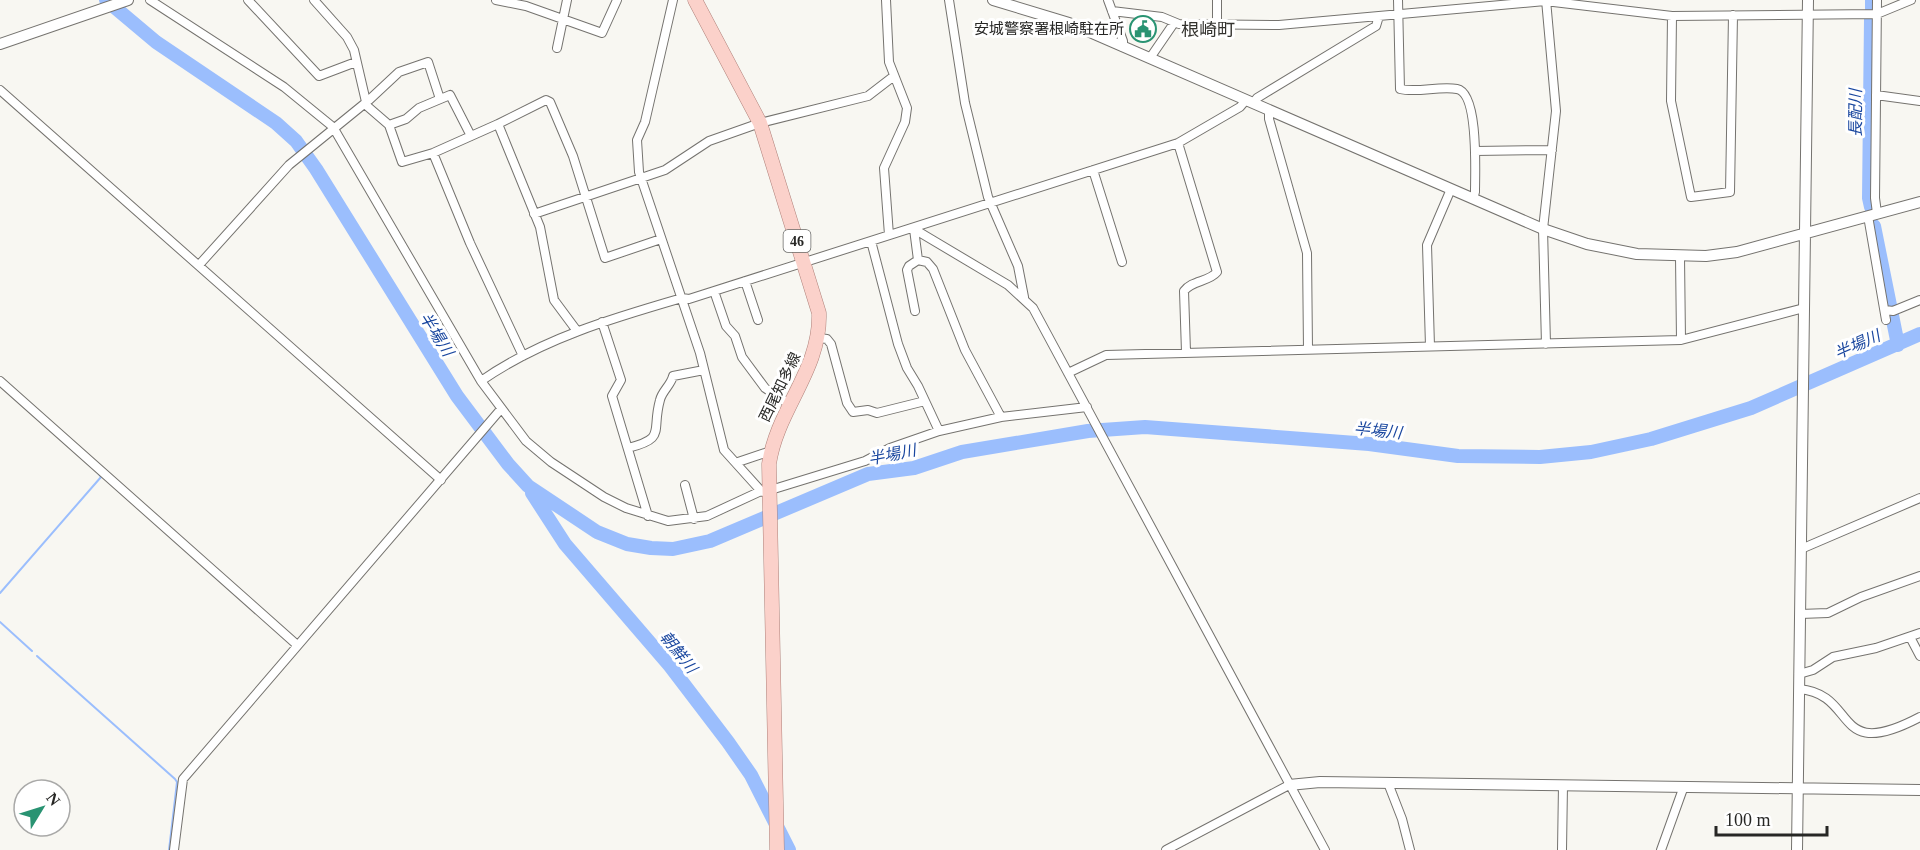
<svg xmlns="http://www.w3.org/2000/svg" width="1920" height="850" viewBox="0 0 1920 850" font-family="'Times New Roman','Noto Sans JP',serif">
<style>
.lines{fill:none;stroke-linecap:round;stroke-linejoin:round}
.stream{stroke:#9bbefd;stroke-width:2}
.river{stroke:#9bbefd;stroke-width:14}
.minor-casing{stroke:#75736f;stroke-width:10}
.tertiary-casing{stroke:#75736f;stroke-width:12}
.primary-casing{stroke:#af817a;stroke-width:15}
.minor{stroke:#fff;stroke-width:8}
.tertiary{stroke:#fff;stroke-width:10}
.primary{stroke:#fbd1ca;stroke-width:14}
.labels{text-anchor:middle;stroke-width:6;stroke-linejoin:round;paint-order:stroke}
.shield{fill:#fff;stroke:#686866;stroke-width:1.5}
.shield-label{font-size:14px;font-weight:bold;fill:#272725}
.poi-label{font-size:15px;fill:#272725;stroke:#fff;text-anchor:end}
.street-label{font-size:15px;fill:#272725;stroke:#fff}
.water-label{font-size:16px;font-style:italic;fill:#1a479f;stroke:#fff}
.quarter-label{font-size:18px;fill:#34332f;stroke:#fff}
</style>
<rect width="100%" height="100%" fill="#f8f7f2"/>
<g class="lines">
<path class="stream" d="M 0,593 L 101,477 L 98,473
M 0,622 L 32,651
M 37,656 L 175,779 L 177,782 L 169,850"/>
<path class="river" d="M 106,0 L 156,42 L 276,123 L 296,141 L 316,169 L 457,396 L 508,464 L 528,486 L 597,532 L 627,544 L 651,548 L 673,549 L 710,541 L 868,474 L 914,468 L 962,452 L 1088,431 L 1145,427 L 1369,444 L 1458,456 L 1540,457 L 1591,452 L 1651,439 L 1751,408 L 1920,334
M 1872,0 L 1872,9
M 1871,207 L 1869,198 L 1871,19
M 1874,226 L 1898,345
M 532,493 L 565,544 L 670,666 L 728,742 L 751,775 L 789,850"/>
<defs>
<path id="minor" d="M 150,0 L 284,87 L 333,127 L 481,381 L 526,441 L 551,462 L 604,497 L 626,508 L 668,521 L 707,516 L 761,491 L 764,492 L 865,461 L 890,448 L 939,431 L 1001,417 L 1087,407
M 248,0 L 319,76 L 356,62
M 314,0 L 347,37 L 354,50 L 367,106 L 389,125 L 402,162 L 433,153 L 498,124 L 540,227 L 554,300 L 577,331
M 496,0 L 526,6 L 602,33 L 617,0
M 673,0 L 645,122 L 637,140 L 639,172 L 700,353 L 724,450 L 761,491
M 886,0 L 889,62 L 907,108 L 905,122 L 884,168 L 889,235
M 949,0 L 965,103 L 988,197 L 1018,266 L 1024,297
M 1108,0 L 1123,41 L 1123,47
M 1398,0 L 1400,89 C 1417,93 1439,86 1457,89 C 1479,93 1475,174 1475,192 L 1473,199
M 1546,0 L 1556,111 L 1543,229 L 1546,344
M 1112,11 L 1162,17 L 1179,24 L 1279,25 L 1545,1 L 1672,16 L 1877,14 L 1911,0
M 1672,16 L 1671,101 L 1691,197 L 1730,192 L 1733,15
M 1217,24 L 1217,0
M 557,48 L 567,0
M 1150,58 L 1174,23
M 0,90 L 441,480
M 1876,95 L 1920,101
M 1253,103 L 1257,98 L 1376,26 L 1379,16
M 1269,111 L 1269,119 L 1307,253 L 1308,349
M 498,124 L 546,100 L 550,102 L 573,156 L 605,258 L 661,239
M 389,125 L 406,119 L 419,108 L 450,95 L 471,136
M 1178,143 L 1217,272 C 1209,282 1192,280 1184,291 L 1186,352
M 1475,151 L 1552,150
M 433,153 L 470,243 L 523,356
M 1093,170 L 1122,262
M 1877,213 L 1875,198 L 1877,0
M 534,214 L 665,170 L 709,141 L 760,123 L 868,96 L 894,76
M 1868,216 L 1886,320
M 914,229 L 1008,285 L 1033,308 L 1325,850
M 914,229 L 918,260 L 927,262 L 933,269 L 965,350 L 1001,417
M 871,241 L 898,344 L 907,368 L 918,386 L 939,431
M 1680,257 L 1681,340
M 199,265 L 289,165 L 369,100 L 399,72 L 428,62 L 440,99
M 745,281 L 758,320
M 714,291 L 726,326 L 735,336 L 742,357 L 765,388 L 789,404
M 1885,310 L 1893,311 L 1920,300
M 915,311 L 907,270 L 909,266 L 918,260
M 602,322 L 621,380 L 612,396 L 648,516
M 819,338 L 827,339 L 831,344 L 847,403 L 853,412 L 868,410 L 877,413 L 925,401
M 1430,346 L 1427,245 L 1451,189
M 1068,373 L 1106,355 L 1681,340 L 1804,308
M 0,381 L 296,644
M 481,381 C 541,339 613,318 682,298 L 689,299 L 1178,143 L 1240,107 L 1246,100
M 628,448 C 667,438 651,432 660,400 C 662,391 671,385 673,376 L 704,370
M 738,462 L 771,451
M 685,485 L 694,519
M 1801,549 L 1920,498
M 1800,614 L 1828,613 L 1861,597 L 1920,576
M 1910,637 L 1920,656
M 1799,674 L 1813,670 L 1833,657 L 1876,648 L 1920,633
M 1799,689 C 1859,694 1831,764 1920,717
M 1388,783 L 1402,819 L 1410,850
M 174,850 L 183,779 L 501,409
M 1166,850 L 1289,785
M 1562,850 L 1563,785
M 1661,850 L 1684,786"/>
<path id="tertiary" d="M 993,0 L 1069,23 L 1543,229 L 1587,244 L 1637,254 L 1706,256 L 1737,252 L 1920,202
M 0,44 L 128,0
M 1289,785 L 1320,782 L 1920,790
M 1797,850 L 1808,0"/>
<path id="primary" d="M 695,0 L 760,123 L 819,313 C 821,370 777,409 769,464 L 777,850"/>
</defs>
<use href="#minor" class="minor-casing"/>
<use href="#tertiary" class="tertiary-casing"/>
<use href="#primary" class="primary-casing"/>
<use href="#minor" class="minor"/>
<use href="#tertiary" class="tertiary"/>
<use href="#primary" class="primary"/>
</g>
<defs>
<symbol id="civic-ring" viewBox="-11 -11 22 22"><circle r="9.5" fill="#fff" stroke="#299372" stroke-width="1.5"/><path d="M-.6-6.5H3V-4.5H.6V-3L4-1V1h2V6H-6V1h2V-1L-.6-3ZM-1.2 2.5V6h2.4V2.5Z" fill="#299372"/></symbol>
</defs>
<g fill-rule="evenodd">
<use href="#civic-ring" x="1128" y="14" width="30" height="30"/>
</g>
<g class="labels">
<rect class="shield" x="783.5" y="230" width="27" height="22" rx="4.5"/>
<g class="shield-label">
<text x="797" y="246">46</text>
</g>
<g class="poi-label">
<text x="1124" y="34">安城警察署根崎駐在所</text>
</g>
<g class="street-label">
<text transform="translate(780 387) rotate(-64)" y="5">西尾知多線</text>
</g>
<g class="water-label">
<text transform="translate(1855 113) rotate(-90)" y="6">長配川</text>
<text transform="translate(437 334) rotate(58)" y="6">半場川</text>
<text transform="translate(1857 344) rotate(-24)" y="6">半場川</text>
<text transform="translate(1378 430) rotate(6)" y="6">半場川</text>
<text transform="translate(892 454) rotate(-11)" y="6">半場川</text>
<text transform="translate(679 652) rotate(51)" y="6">朝鮮川</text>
</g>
<g class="quarter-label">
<text x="1208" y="36">根崎町</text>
</g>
</g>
<g transform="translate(42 808) rotate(52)"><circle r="28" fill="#ffffff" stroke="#a9a9a8" stroke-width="1.5"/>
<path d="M0-4.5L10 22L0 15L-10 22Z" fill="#299372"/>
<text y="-9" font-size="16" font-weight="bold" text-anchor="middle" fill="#272725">N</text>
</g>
<path d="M1716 826v9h111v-9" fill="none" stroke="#272725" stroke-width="3"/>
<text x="1725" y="826" font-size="18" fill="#272725" stroke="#ffffff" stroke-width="4.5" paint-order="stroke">100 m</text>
</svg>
